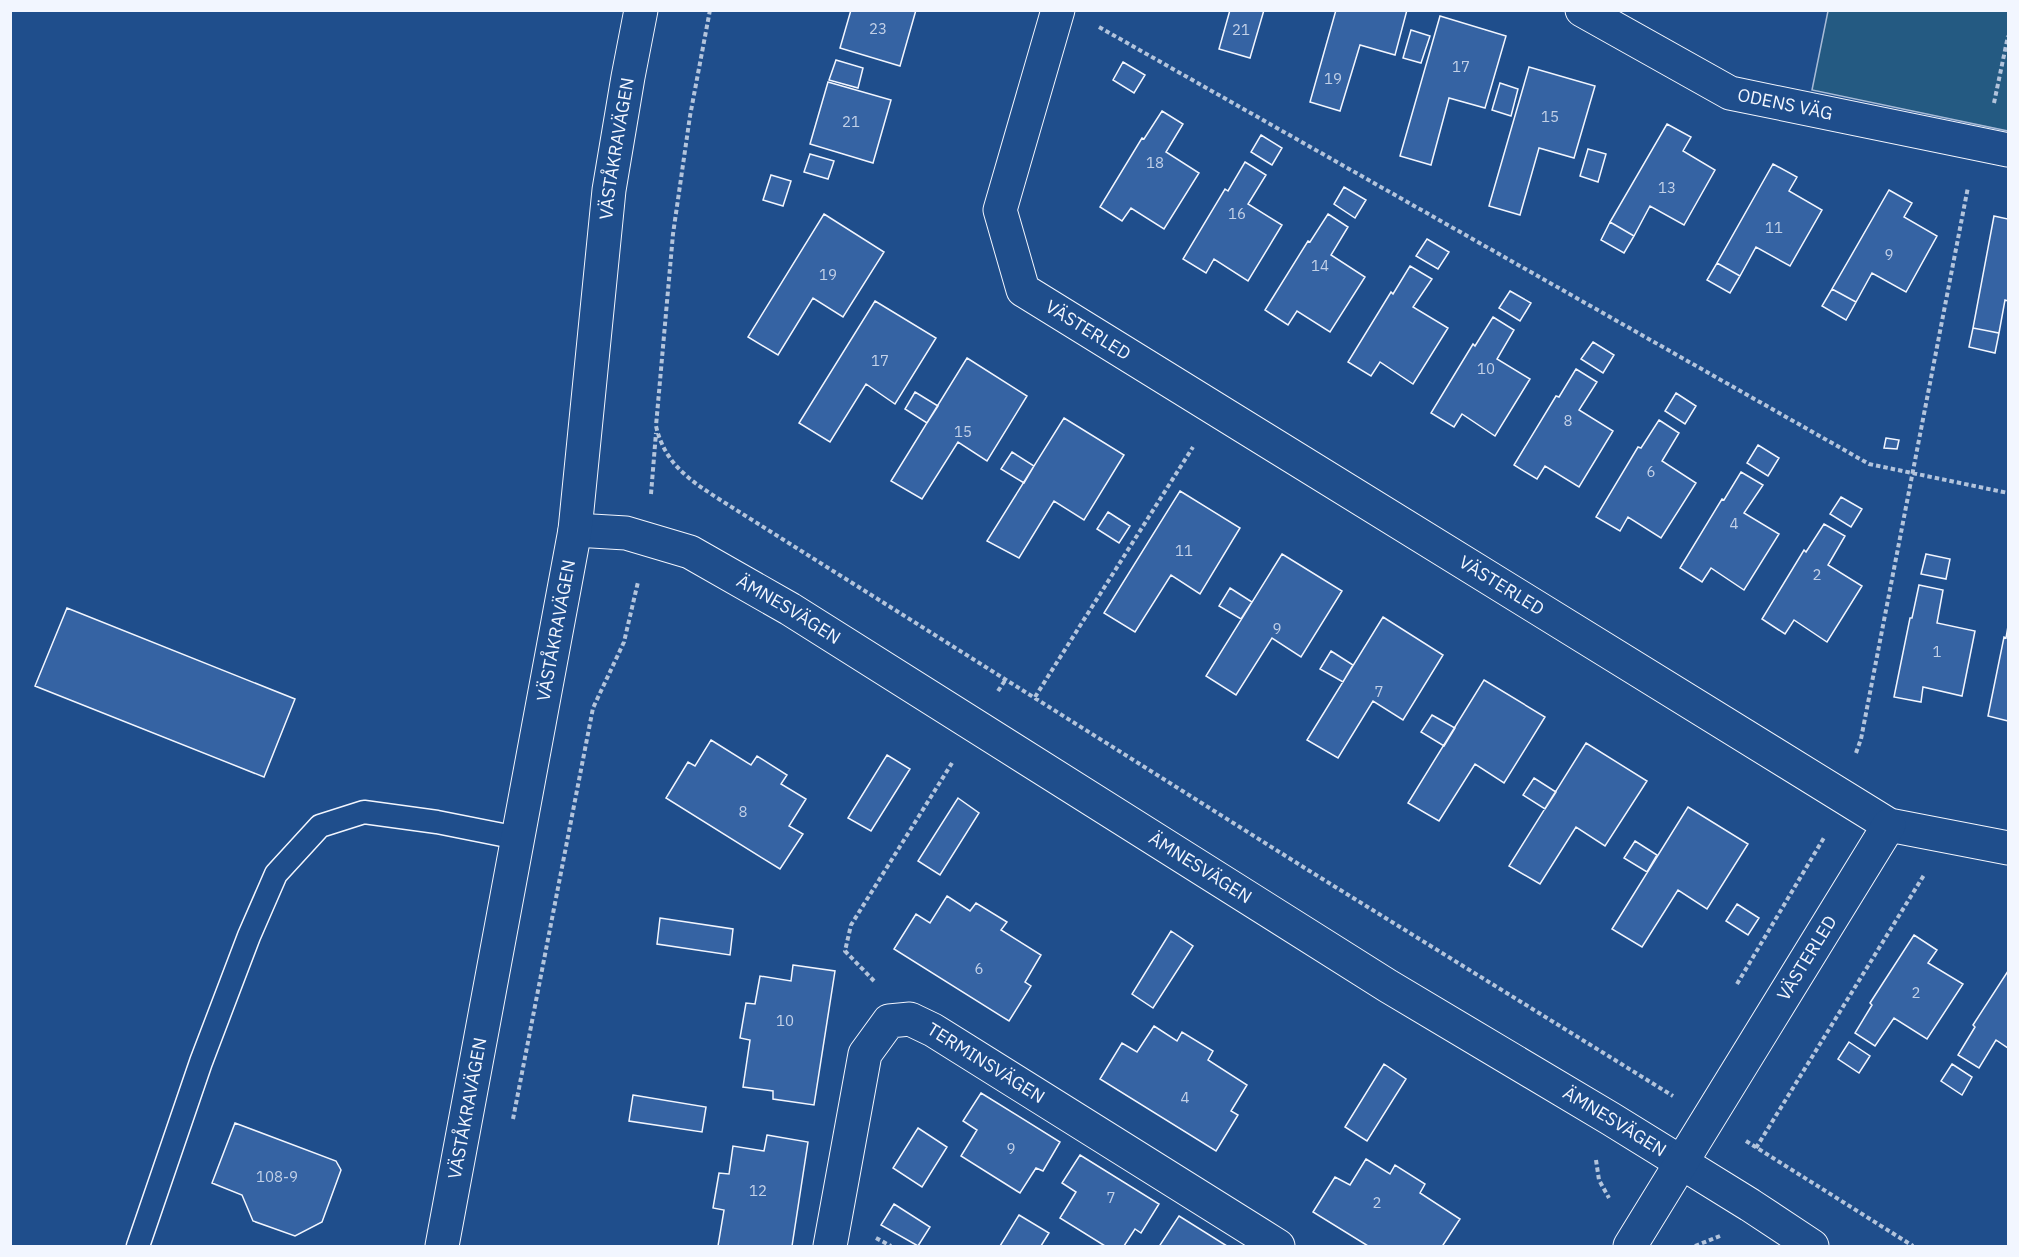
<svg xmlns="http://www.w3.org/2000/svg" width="2019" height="1257" viewBox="0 0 2019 1257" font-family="'IBM Plex Sans',sans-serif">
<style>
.green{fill:#245a82;stroke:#a8bbd7;stroke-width:1.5}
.building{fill:#3563a3;stroke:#f2f6ff;stroke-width:1.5}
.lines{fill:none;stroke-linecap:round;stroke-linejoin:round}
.lane-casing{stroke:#f2f6ff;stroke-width:25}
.street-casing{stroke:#f2f6ff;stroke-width:35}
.secondary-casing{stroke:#f2f6ff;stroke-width:35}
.path{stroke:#b3c4dc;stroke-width:4;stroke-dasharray:4.5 3;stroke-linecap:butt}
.lane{stroke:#1f4e8c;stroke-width:22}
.street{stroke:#1f4e8c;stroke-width:33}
.secondary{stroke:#1f4e8c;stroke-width:33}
.labels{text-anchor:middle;stroke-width:4.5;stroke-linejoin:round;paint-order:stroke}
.number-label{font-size:15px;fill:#c3d1e8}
.street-label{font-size:18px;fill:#f2f6ff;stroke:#1f4e8c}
</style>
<rect width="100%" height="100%" fill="#1f4e8c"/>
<path class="green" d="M 1828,11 L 2008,11 L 2008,131 L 1812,90 Z"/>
<path class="building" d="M 851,10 L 916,10 L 900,66 L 840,48 Z
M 1230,10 L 1264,10 L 1250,58 L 1219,49 Z
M 1336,10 L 1407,10 L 1395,55 L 1360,45 L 1340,111 L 1310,102 Z
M 1440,16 L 1506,36 L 1485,108 L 1449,98 L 1431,165 L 1400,156 Z
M 1411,30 L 1430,36 L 1421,63 L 1403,58 Z
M 836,60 L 863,68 L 858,88 L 829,80 Z
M 1123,62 L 1145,75 L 1134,93 L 1113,80 Z
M 1529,67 L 1595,86 L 1574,158 L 1539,148 L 1520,215 L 1489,206 Z
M 828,82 L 891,100 L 873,163 L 810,144 Z
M 1500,83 L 1518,89 L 1511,116 L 1492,110 Z
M 1162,111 L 1183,124 L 1166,152 L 1199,173 L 1164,229 L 1131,208 L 1122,221 L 1100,207 L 1142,138 L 1144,139 Z
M 1667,124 L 1691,137 L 1683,151 L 1715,170 L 1684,225 L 1650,206 L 1634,236 L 1610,222 Z
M 1261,135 L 1282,148 L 1272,165 L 1251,152 Z
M 1588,149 L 1606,154 L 1598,182 L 1580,176 Z
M 810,154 L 834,161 L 828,179 L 804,172 Z
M 1245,162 L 1266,175 L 1248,204 L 1282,225 L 1248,281 L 1214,259 L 1206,273 L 1183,259 L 1225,189 L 1228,191 Z
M 1773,164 L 1797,177 L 1789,191 L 1822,210 L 1790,266 L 1756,247 L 1740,276 L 1717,263 Z
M 771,175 L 791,181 L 783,206 L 763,200 Z
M 1344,187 L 1366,200 L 1355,218 L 1334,204 Z
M 1889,190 L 1912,203 L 1904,217 L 1937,236 L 1906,292 L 1872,273 L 1856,302 L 1832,289 Z
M 824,214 L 884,252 L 843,317 L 813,298 L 778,355 L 748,337 Z
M 1328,214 L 1348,227 L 1331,255 L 1365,277 L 1330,332 L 1297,311 L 1288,325 L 1265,310 L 1308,241 L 1310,242 Z
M 1994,216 L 2008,219 L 2008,301 L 2005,300 L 1999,333 L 1973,328 Z
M 1610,222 L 1634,236 L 1624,253 L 1601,240 Z
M 1427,239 L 1449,252 L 1438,269 L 1416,256 Z
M 1717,263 L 1740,276 L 1730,293 L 1707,280 Z
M 1410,266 L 1432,279 L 1413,307 L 1448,328 L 1413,384 L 1380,362 L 1371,376 L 1348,362 L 1391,292 L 1393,294 Z
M 1832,289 L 1856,302 L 1846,320 L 1822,306 Z
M 1510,291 L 1531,303 L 1520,321 L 1499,308 Z
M 875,301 L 936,338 L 895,404 L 866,384 L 830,442 L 799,423 Z
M 1493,317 L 1514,330 L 1497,359 L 1530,379 L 1495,436 L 1462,414 L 1454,427 L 1431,413 L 1473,344 L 1475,346 Z
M 1973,328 L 1999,333 L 1995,353 L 1969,347 Z
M 1593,342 L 1614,355 L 1603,373 L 1581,359 Z
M 967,358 L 1027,396 L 987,461 L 958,442 L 922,499 L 891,481 Z
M 1576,369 L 1597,382 L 1579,410 L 1613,431 L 1579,487 L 1545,466 L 1537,479 L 1514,465 L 1556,396 L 1559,397 Z
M 915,392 L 938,406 L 927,423 L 905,409 Z
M 1676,393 L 1696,406 L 1685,424 L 1665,411 Z
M 1064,418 L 1124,455 L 1084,520 L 1054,501 L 1019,558 L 987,541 Z
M 1659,420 L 1679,433 L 1662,461 L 1696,483 L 1661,538 L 1628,517 L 1620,531 L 1596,517 L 1638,447 L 1641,448 Z
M 1886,438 L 1899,440 L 1897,449 L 1884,448 Z
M 1758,445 L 1779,458 L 1768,476 L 1747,463 Z
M 1012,452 L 1034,466 L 1024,483 L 1001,469 Z
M 1741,472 L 1763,485 L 1744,513 L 1779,534 L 1744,590 L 1711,568 L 1702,582 L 1680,568 L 1722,499 L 1724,500 Z
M 1180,491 L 1240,528 L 1200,594 L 1171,575 L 1135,632 L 1104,613 Z
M 1841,497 L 1862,509 L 1851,527 L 1830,514 Z
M 1108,512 L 1130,526 L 1119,543 L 1097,529 Z
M 1824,524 L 1845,536 L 1828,565 L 1862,586 L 1827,642 L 1794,620 L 1785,634 L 1762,619 L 1804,550 L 1806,552 Z
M 1282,554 L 1342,591 L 1301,657 L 1272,638 L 1236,695 L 1206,676 Z
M 1926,554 L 1950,559 L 1946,579 L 1921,574 Z
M 1919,585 L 1943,590 L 1937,623 L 1975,631 L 1962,696 L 1923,687 L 1921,702 L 1894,697 L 1910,618 L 1912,618 Z
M 1230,588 L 1252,602 L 1241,619 L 1219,606 Z
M 67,608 L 295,699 L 264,777 L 35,686 Z
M 1383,617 L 1443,655 L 1403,720 L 1373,701 L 1338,758 L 1307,740 Z
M 2008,626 L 2008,721 L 1988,716 L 2004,637 L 2006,638 Z
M 1331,651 L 1353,665 L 1343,682 L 1320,669 Z
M 1484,680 L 1545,717 L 1504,783 L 1475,764 L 1439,821 L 1408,803 Z
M 1432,715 L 1455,728 L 1444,746 L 1421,732 Z
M 711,740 L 751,765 L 757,756 L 787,775 L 781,784 L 806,799 L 789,826 L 803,834 L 780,869 L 666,798 L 688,762 L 695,766 Z
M 1586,743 L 1647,781 L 1605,846 L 1576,827 L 1540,884 L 1509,866 Z
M 887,755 L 910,769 L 871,831 L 848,818 Z
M 1534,778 L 1556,792 L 1545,809 L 1523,795 Z
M 958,798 L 979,813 L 940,875 L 918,861 Z
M 1688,807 L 1748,844 L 1707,909 L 1678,890 L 1642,947 L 1612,929 Z
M 1635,841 L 1657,855 L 1647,872 L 1624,858 Z
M 947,896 L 970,911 L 976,903 L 1007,922 L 1001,930 L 1041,955 L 1025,982 L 1031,986 L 1009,1021 L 894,949 L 916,914 L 930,923 Z
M 1737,904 L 1759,918 L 1748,935 L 1726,921 Z
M 660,918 L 733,929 L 730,955 L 657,944 Z
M 1171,931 L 1193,946 L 1153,1008 L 1132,994 Z
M 1914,935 L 1937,950 L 1928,963 L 1963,984 L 1927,1039 L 1894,1018 L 1875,1046 L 1855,1033 L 1872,1005 L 1870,1003 Z
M 793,965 L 835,971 L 814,1105 L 773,1099 L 773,1091 L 743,1087 L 750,1040 L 740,1038 L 746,1003 L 755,1004 L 760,976 L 791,981 Z
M 2008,971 L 2008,1048 L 1996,1040 L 1979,1068 L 1958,1055 L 1975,1027 L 1973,1025 Z
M 1154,1026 L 1177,1041 L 1182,1032 L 1213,1051 L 1208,1060 L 1247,1085 L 1231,1111 L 1238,1115 L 1216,1151 L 1100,1079 L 1122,1043 L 1137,1052 Z
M 1849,1042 L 1870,1056 L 1859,1073 L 1838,1059 Z
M 1384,1064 L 1406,1079 L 1367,1141 L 1345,1127 Z
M 1952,1064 L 1972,1077 L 1962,1095 L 1941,1081 Z
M 981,1093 L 1060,1142 L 1043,1171 L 1036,1168 L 1020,1193 L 961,1156 L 977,1130 L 963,1121 Z
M 633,1095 L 706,1107 L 702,1132 L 629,1121 Z
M 235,1123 L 336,1161 L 341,1170 L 322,1222 L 295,1236 L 253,1221 L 242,1195 L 212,1183 Z
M 918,1128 L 947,1147 L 922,1187 L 893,1168 Z
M 767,1135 L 808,1142 L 792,1246 L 718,1246 L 724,1210 L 713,1208 L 719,1173 L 729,1174 L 733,1146 L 764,1151 Z
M 1080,1155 L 1159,1204 L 1141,1233 L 1135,1229 L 1124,1246 L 1105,1246 L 1060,1218 L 1076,1192 L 1062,1183 Z
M 1366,1159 L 1390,1174 L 1395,1165 L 1425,1184 L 1420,1193 L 1460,1219 L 1443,1245 L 1447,1246 L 1368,1246 L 1313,1212 L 1335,1177 L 1350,1185 Z
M 894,1204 L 930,1227 L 918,1246 L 881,1225 Z
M 1019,1215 L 1049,1233 L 1041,1246 L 1000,1246 Z
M 1179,1216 L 1227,1246 L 1163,1246 L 1160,1245 Z"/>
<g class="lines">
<defs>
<path id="lane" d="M 138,1246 L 201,1062 L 249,936 L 276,874 L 320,826 L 364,812 L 437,822 L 518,838"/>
<g id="street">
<path id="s1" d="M 1058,10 L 1000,210 L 1023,290 L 1889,825 L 2008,848"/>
<path id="s2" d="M 1582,10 L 1730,93 L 2008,150"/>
<path id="s3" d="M 575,530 L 626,533 L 690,552 L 790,609 L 1388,986 L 1611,1119 L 1750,1205 L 1812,1246"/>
<path id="s4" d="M 830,1246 L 865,1054 L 889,1021 L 910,1019 L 933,1030 L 1278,1246"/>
<path id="s5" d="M 1630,1246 L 1889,825"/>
</g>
<g id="secondary">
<path id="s6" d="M 442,1246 L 575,530 L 609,190 L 628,77 L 641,10"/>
</g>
</defs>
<use href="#lane" class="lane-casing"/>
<use href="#street" class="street-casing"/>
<use href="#secondary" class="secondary-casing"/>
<path class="path" d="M 710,10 L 690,116 L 673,234 L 656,426 C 665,465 691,481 722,501 L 1308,870 L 1673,1096
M 1099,27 L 1869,464 L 2008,493
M 1994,103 L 2008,36
M 651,494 L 656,433
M 998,691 L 1006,679
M 1035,697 L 1193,447
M 1856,753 L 1861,739 L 1968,187
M 874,981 L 845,951 L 851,925 L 952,763
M 1737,984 L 1825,836
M 513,1119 L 593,708 L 624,642 L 638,582
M 1746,1141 L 1913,1246
M 1756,1148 L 1924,875
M 1596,1160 L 1599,1180 L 1609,1198
M 876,1238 L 891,1246
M 1695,1246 L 1720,1236"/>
<use href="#lane" class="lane"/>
<use href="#street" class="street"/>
<use href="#secondary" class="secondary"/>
</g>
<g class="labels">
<g class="number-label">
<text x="878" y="34">23</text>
<text x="1241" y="35">21</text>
<text x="1461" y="72">17</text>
<text x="1333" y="84">19</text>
<text x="1550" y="122">15</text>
<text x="851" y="127">21</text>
<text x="1155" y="168">18</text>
<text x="1667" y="193">13</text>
<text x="1237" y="219">16</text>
<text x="1774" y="233">11</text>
<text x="1889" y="260">9</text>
<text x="1320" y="271">14</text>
<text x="828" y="280">19</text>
<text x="880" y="366">17</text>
<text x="1486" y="374">10</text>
<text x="1568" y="426">8</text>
<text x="963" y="437">15</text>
<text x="1651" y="477">6</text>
<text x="1734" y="529">4</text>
<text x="1184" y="556">11</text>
<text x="1817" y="580">2</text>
<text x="1277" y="634">9</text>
<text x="1937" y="657">1</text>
<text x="1379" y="697">7</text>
<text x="743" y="817">8</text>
<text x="979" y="974">6</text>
<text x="1916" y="998">2</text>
<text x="785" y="1026">10</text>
<text x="1185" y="1103">4</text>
<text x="1011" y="1154">9</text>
<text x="277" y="1182">108-9</text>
<text x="758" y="1196">12</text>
<text x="1111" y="1203">7</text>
<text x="1377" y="1208">2</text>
</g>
<g class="street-label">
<text dy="6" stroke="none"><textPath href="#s2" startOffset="226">ODENS VÄG</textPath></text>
<text dy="6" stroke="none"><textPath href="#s6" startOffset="1112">VÄSTÅKRAVÄGEN</textPath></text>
<text dy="6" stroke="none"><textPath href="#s1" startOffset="368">VÄSTERLED</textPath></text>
<text dy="6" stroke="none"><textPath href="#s1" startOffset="854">VÄSTERLED</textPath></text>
<text dy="6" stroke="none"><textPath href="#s3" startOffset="232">ÄMNESVÄGEN</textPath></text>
<text dy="6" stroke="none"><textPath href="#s6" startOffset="626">VÄSTÅKRAVÄGEN</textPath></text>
<text dy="6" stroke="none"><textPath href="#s3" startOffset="718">ÄMNESVÄGEN</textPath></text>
<text dy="6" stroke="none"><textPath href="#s5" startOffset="338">VÄSTERLED</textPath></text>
<text dy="6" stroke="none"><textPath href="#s4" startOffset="345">TERMINSVÄGEN</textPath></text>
<text dy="6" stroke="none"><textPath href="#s6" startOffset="140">VÄSTÅKRAVÄGEN</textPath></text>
<text dy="6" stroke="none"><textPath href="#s3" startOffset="1204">ÄMNESVÄGEN</textPath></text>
</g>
</g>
<rect width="2019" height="1257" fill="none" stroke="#f2f6ff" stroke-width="24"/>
</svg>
